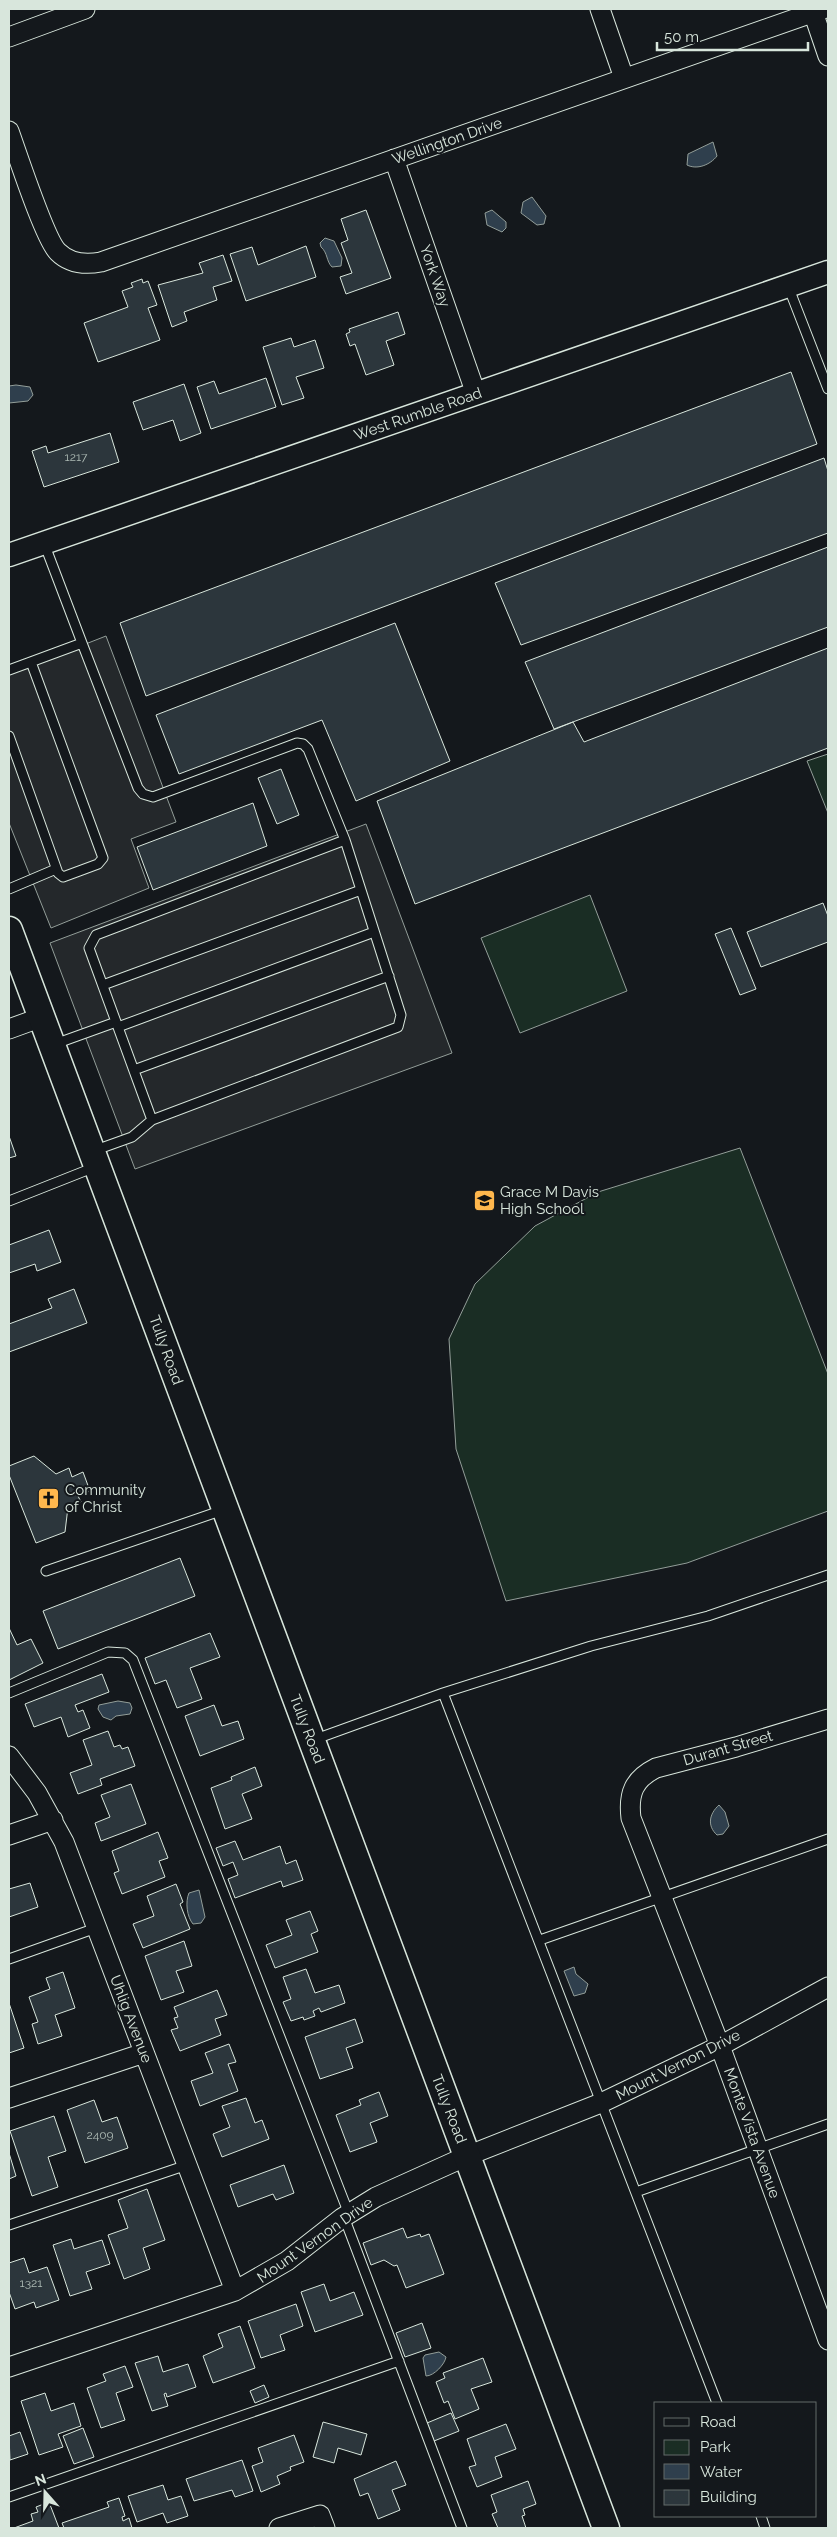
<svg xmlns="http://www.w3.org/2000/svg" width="837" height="2537" viewBox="0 0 837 2537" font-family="Raleway,sans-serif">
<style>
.green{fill:#1a2d24;stroke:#939e99}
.parking{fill:#24282b;stroke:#939e99}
.water{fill:#2f3f4d;stroke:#939e99}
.building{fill:#2c363c;stroke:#d8e6dc}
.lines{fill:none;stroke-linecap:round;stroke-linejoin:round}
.service-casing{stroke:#d8e6dc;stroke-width:11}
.minor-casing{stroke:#d8e6dc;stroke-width:21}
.tertiary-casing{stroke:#d8e6dc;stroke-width:25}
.secondary-casing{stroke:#d8e6dc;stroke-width:29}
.service{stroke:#14181c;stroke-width:9}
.minor{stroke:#14181c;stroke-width:19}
.tertiary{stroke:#14181c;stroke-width:22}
.secondary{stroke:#14181c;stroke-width:26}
.labels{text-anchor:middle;stroke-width:4;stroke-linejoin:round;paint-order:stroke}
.number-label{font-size:12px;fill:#adbab4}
.street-label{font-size:15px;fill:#d8e6dc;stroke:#14181c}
.poi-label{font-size:15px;fill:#d8e6dc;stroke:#14181c;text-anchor:start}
</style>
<rect width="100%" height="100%" fill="#14181c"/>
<path class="green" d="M 828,754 L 828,813 L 807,761 Z
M 590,895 L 627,991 L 520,1033 L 481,938 Z
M 740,1148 L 828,1374 L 828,1511 L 687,1563 L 506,1601 L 456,1449 L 449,1339 L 475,1284 L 535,1226 L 598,1192 Z"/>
<path class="parking" d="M 106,636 L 176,822 L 131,839 L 149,888 L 51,928 L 9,823 L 9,674 Z
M 366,824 L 452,1053 L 135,1169 L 50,943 Z"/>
<path class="water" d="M 713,142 L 717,156 C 710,165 697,170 687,165 L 688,154 Z
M 532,197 L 546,216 L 544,224 L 537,225 L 521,213 L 523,202 Z
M 492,210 L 506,222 L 506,228 L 502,232 L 487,225 L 485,213 Z
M 325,238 L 334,241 L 342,258 L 341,266 L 332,267 C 326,261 328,253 321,247 L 320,243 Z
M 16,385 L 30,387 L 33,395 L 28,401 L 9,403 L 9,386 Z
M 118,1701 L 130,1703 L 132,1708 L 130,1714 L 116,1716 L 111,1720 L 103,1717 L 98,1709 L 99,1705 Z
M 719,1805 L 725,1812 L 729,1826 L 723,1834 L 717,1835 C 707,1826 709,1814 719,1805 Z
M 199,1890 L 205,1917 L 201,1923 L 193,1924 C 187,1917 185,1902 189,1893 Z
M 574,1967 L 576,1974 L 588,1984 L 585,1993 L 574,1996 L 564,1971 Z
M 439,2352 L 446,2357 C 445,2364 434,2376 426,2376 L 423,2358 L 425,2355 Z"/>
<path class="building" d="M 366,210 L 391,278 L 346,294 L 340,277 L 352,273 L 341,243 L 348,240 L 341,219 Z
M 306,246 L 316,277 L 246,301 L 230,254 L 252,247 L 258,265 Z
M 223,255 L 232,281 L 213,287 L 217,300 L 184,312 L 187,321 L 172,327 L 158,285 L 203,273 L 199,263 Z
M 142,279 L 143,283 L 148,281 L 157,305 L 148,308 L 160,340 L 98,362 L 84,323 L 128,307 L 122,291 L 133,287 L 131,283 Z
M 398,312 L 405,334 L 386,341 L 394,365 L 366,375 L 355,344 L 350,346 L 346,334 L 350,332 L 349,329 Z
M 291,338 L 294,347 L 315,340 L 324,368 L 296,377 L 304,398 L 282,405 L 263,347 Z
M 791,372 L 817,444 L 146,696 L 120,623 Z
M 266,378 L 276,407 L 211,429 L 197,387 L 214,381 L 219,394 Z
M 184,384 L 201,433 L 180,441 L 173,420 L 143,430 L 133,402 Z
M 110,433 L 119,462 L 44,487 L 32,451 L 46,446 L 48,453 Z
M 824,458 L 828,471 L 828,533 L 521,645 L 495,583 Z
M 828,547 L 828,627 L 554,729 L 525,662 Z
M 395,623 L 450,761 L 356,801 L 322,720 L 179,774 L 156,715 Z
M 828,648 L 828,748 L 415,904 L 377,801 L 573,722 L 584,742 Z
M 281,769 L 299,815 L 277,824 L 258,778 Z
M 253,803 L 267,846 L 153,890 L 137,847 Z
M 823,903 L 828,916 L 828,942 L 761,967 L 747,932 Z
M 731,928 L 756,989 L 740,995 L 715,934 Z
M 9,1136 L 16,1156 L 9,1158 Z
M 49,1230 L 61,1262 L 37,1271 L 35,1264 L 9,1273 L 9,1245 Z
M 74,1289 L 87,1323 L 9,1352 L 9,1324 L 52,1308 L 48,1299 Z
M 34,1456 L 56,1474 L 69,1468 L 72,1477 L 83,1472 L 90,1491 L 78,1496 L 81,1502 L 68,1507 L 65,1532 L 36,1543 L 9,1475 L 9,1466 Z
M 180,1558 L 195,1596 L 58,1649 L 43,1611 Z
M 9,1628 L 17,1645 L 31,1639 L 43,1663 L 9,1680 Z
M 210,1633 L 220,1657 L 190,1668 L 202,1699 L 177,1708 L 166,1680 L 155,1684 L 145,1658 Z
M 102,1674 L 109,1692 L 75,1705 L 78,1712 L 83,1710 L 90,1728 L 68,1737 L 61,1717 L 34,1727 L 25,1704 Z
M 214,1705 L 222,1726 L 238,1721 L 244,1739 L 200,1756 L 185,1716 Z
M 108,1731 L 114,1747 L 120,1745 L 122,1749 L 128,1747 L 135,1766 L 100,1779 L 102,1785 L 78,1794 L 70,1773 L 92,1765 L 83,1740 Z
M 255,1767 L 262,1786 L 242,1794 L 252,1819 L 225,1829 L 211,1788 L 232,1780 L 231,1777 Z
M 131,1784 L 146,1824 L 101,1841 L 95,1823 L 110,1817 L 101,1795 Z
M 158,1832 L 168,1858 L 159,1861 L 165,1877 L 122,1894 L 114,1873 L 119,1871 L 112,1851 Z
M 235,1841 L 243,1860 L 280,1846 L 286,1864 L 296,1860 L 303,1880 L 283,1887 L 281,1881 L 235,1898 L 228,1879 L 238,1875 L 233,1862 L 223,1866 L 216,1848 Z
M 30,1883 L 38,1907 L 9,1917 L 9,1889 Z
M 176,1884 L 183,1902 L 180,1904 L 190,1929 L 143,1948 L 133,1924 L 154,1916 L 147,1896 Z
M 310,1911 L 318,1931 L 311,1934 L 318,1952 L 275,1968 L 266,1945 L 292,1935 L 286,1920 Z
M 184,1941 L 192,1966 L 176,1971 L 184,1992 L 161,2000 L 145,1956 Z
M 306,1969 L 315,1993 L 339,1985 L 345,2003 L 321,2012 L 319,2008 L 313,2011 L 315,2016 L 304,2020 L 303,2017 L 291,2021 L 283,2002 L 291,1999 L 283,1977 Z
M 63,1972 L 75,2008 L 55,2015 L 62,2036 L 38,2044 L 32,2024 L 38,2022 L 29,1997 L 50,1989 L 46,1978 Z
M 217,1990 L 227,2015 L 215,2019 L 221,2035 L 180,2051 L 171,2030 L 178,2028 L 174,2018 L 178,2017 L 174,2007 Z
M 9,2003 L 24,2048 L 9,2053 Z
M 355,2019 L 363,2042 L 346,2048 L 353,2068 L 320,2079 L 305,2037 Z
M 229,2044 L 236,2062 L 228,2064 L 238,2091 L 200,2106 L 191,2081 L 213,2073 L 205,2053 Z
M 379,2092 L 388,2116 L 370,2123 L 377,2142 L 350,2152 L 336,2115 L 361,2105 L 359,2100 Z
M 246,2098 L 255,2123 L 262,2120 L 269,2139 L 222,2157 L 213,2134 L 230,2127 L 222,2106 Z
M 94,2100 L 102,2122 L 117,2117 L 128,2148 L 85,2163 L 67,2110 Z
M 54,2116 L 66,2151 L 48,2157 L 58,2187 L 32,2196 L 10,2131 Z
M 9,2153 L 16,2176 L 9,2179 Z
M 284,2165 L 294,2193 L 276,2200 L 273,2194 L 238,2207 L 230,2185 Z
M 147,2189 L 165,2240 L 143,2248 L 150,2269 L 124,2279 L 108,2235 L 128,2228 L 118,2200 Z
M 403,2228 L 407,2238 L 420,2234 L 421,2237 L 429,2234 L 444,2274 L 406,2288 L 397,2265 L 394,2266 L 384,2260 L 371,2265 L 363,2243 Z
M 71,2239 L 74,2249 L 102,2240 L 110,2264 L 86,2272 L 92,2289 L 70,2296 L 53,2245 Z
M 24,2258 L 29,2273 L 47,2267 L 59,2300 L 36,2308 L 34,2302 L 15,2309 L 9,2292 L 9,2263 Z
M 324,2284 L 330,2301 L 354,2292 L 363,2315 L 315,2332 L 301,2292 Z
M 296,2304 L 303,2326 L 280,2335 L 285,2350 L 261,2358 L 248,2321 Z
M 422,2323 L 431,2348 L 405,2357 L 396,2333 Z
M 240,2326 L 255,2368 L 213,2383 L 203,2356 L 223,2347 L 218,2334 Z
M 158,2356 L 163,2372 L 188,2364 L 196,2387 L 167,2397 L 166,2393 L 164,2394 L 168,2406 L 152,2411 L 135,2363 Z
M 483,2358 L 492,2382 L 471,2389 L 479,2409 L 455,2419 L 448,2401 L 444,2403 L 436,2382 L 445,2378 L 443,2373 Z
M 125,2366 L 133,2387 L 116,2393 L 125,2420 L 101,2428 L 87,2388 L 106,2381 L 103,2374 Z
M 264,2385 L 269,2397 L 255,2403 L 250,2391 Z
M 45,2393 L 51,2411 L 74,2403 L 81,2426 L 58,2434 L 63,2447 L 39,2455 L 21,2401 Z
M 451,2413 L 459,2431 L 434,2441 L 427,2423 Z
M 323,2422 L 367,2434 L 361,2455 L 338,2448 L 334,2463 L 313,2457 Z
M 506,2424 L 516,2449 L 495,2457 L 502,2477 L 477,2487 L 469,2467 L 476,2465 L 467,2439 Z
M 83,2428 L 94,2457 L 74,2464 L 63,2436 Z
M 20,2432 L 28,2454 L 10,2460 L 9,2436 Z
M 294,2435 L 304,2462 L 290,2467 L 291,2470 L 277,2476 L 280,2484 L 261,2492 L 252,2466 L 263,2462 L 258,2448 Z
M 242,2460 L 253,2491 L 235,2497 L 232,2490 L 194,2501 L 186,2479 Z
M 396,2461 L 406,2485 L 392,2490 L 400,2510 L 378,2519 L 368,2493 L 360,2496 L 354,2479 Z
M 528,2481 L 536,2504 L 523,2509 L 525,2515 L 522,2516 L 526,2528 L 498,2528 L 492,2514 L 497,2512 L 491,2495 Z
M 163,2485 L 168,2500 L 181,2496 L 188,2516 L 167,2523 L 163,2513 L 137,2522 L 128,2496 Z
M 119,2498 L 125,2516 L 122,2517 L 123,2521 L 129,2518 L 132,2528 L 64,2528 L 62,2523 L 109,2507 L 107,2502 Z
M 49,2502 L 59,2528 L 14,2528 L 33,2521 L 31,2514 L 38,2512 L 36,2507 Z"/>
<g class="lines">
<defs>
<path id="service" d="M 788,286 L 828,389
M 82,643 L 138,788 L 143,794 L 153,797 L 297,743 L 303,744 L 308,749 L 345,840 L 401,1015 L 398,1027 L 152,1120 L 89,948 L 96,935 L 345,840
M 9,670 L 82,643 L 44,543
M 9,736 L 58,873 L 63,877 L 98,864 L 103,858 L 31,662
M 9,889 L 56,869
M 103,985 L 361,890
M 118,1027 L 374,932
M 55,1044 L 116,1022
M 134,1070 L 389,976
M 93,1151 L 132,1137 L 152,1120
M 9,1201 L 95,1167
M 46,1571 L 223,1510
M 9,1693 L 108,1652 L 125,1653 L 133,1660 L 349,2214
M 443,1693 L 717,2403
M 313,1740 L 443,1693 L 591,1646 L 708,1616 L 828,1575
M 540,1940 L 828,1839
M 9,1959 L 96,1928
M 636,2192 L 828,2124
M 344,2217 L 462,2528
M 9,2225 L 187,2165
M 9,2497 L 399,2361
M 761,2516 L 765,2528"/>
<path id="minor" d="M 600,9 L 624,78
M 813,12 L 828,56
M 9,37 L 85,9
M 9,131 C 17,153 45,240 58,252 C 70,264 85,265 101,262 L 823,9
M 394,159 L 476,394
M 9,1029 L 42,1017
M 828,1719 L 736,1747 L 656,1768 C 634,1779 628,1793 631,1818 L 720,2046 L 828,2340
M 9,1756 L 37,1793 L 64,1842 L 235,2291
M 9,1835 L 53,1820
M 9,2098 L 144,2053
M 9,2367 L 235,2291 L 287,2261 L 342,2218 L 376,2197 L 467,2156 L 601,2103 L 720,2046 L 828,1987
M 279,2528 L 320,2515 L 325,2528"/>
<path id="tertiary" d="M 9,555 L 828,272"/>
<path id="secondary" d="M 9,930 L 606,2528"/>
</defs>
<use href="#service" class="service-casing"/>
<use href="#minor" class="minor-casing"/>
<use href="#tertiary" class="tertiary-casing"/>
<use href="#secondary" class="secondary-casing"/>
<use href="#service" class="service"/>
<use href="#minor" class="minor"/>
<use href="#tertiary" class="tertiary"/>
<use href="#secondary" class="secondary"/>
</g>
<defs>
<symbol id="school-square" viewBox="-11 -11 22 22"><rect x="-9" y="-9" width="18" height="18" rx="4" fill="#ffb74d" stroke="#14181c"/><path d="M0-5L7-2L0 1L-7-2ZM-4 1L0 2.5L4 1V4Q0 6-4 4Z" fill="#111"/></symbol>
<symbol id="church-square" viewBox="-11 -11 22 22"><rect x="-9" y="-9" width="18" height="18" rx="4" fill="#ffb74d" stroke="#14181c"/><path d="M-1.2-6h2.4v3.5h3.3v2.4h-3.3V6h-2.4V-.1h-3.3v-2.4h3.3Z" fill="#111"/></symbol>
</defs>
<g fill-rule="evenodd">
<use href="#school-square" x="472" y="1188" width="25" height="25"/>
<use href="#church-square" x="36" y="1486" width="25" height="25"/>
</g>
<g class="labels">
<g class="number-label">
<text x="76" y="461">1217</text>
<text x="100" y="2139">2409</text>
<text x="31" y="2287">1321</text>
</g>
<g class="street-label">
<text transform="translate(447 141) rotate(-19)" y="5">Wellington Drive</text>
<text transform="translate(435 276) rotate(71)" y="5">York Way</text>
<text transform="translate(418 414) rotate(-19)" y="5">West Rumble Road</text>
<text transform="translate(166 1350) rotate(70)" y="5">Tully Road</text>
<text transform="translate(307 1729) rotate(69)" y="5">Tully Road</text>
<text transform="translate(728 1748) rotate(-16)" y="5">Durant Street</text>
<text transform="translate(131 2019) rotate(69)" y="5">Uhlig Avenue</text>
<text transform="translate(678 2065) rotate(-27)" y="5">Mount Vernon Drive</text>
<text transform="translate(449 2109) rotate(69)" y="5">Tully Road</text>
<text transform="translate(752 2133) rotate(70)" y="5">Monte Vista Avenue</text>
<text transform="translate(315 2240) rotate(-35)" y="5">Mount Vernon Drive</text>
</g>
<g class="poi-label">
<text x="500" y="1197">Grace M Davis<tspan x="500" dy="17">High School</tspan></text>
<text x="65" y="1495">Community<tspan x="65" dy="17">of Christ</tspan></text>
</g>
</g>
<rect width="837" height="2537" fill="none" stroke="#d8e6dc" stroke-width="20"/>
<rect x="654" y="2402" width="162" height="115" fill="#14181c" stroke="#626a69"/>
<rect x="664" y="2418" width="25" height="8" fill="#14181c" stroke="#626a69"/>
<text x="700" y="2427" font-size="15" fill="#d8e6dc">Road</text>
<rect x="664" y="2440" width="25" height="15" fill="#1a2d24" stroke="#626a69"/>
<text x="700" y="2452" font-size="15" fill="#d8e6dc">Park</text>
<rect x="664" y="2464" width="25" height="15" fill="#2f3f4d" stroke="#626a69"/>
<text x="700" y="2477" font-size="15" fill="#d8e6dc">Water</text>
<rect x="664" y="2490" width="25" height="15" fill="#2c363c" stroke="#626a69"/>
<text x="700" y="2502" font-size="15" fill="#d8e6dc">Building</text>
<g transform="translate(45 2492) rotate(340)" stroke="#14181c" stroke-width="4" paint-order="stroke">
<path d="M0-4L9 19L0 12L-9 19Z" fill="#d8e6dc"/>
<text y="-8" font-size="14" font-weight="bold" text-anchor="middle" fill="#d8e6dc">N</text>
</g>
<path d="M657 42v8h151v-8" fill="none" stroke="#d8e6dc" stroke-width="2.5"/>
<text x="664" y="42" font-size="15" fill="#d8e6dc" stroke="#14181c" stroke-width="4" paint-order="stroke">50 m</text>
</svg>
